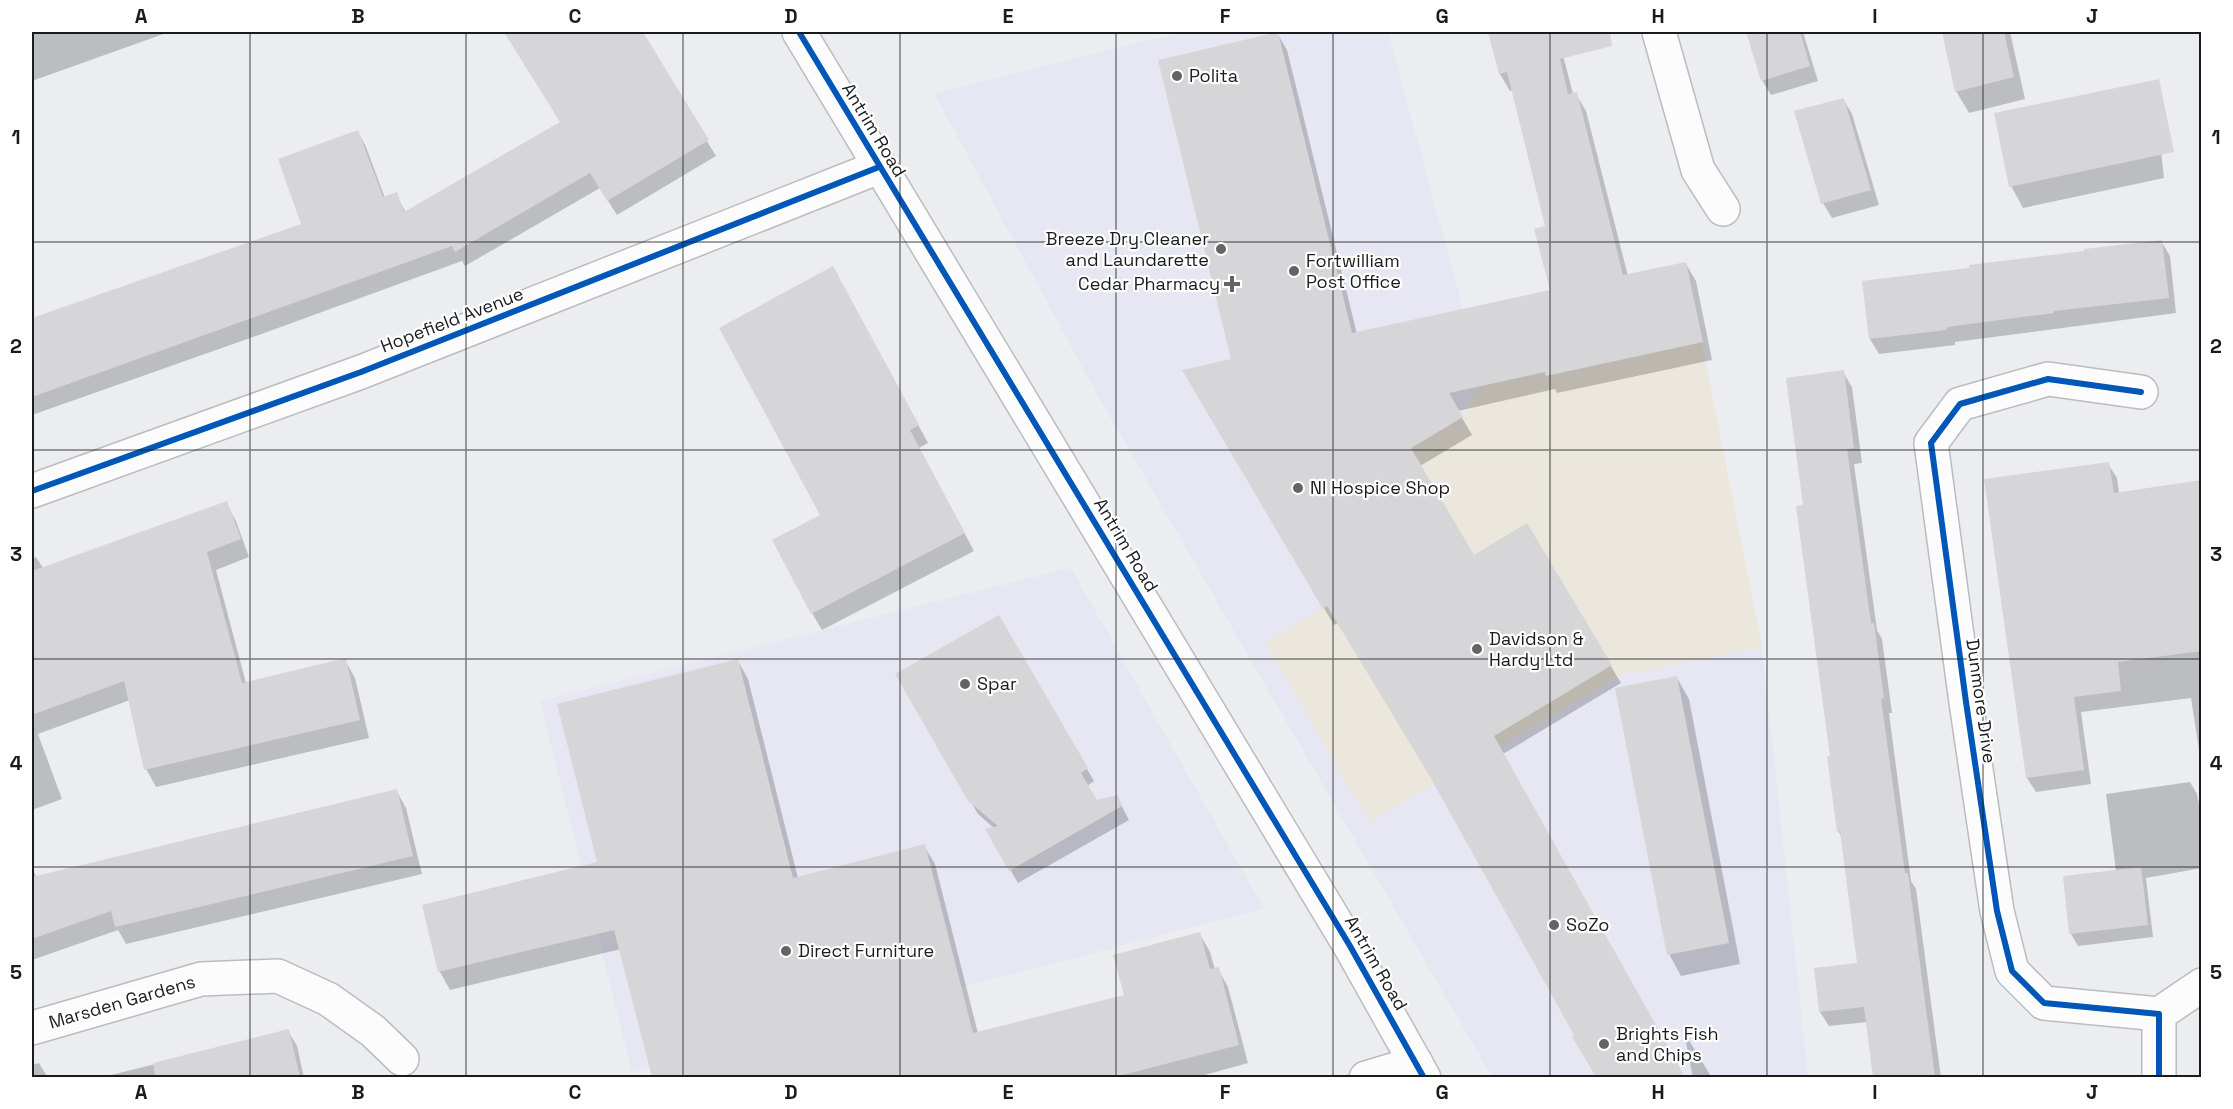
<svg xmlns="http://www.w3.org/2000/svg" width="2233" height="1109" viewBox="0 0 2233 1109" font-family="'Space Grotesk',sans-serif">
<style>
.commercial{fill:#e7e6f3}
.industrial{fill:#ebe7dd}
.shadow{fill:#0003}
.building{fill:#d6d5d8}
.lines{fill:none;stroke-linecap:round;stroke-linejoin:round}
.minor-casing{stroke:#bbbcbd;stroke-width:36}
.primary-casing{stroke:#bbbcbd;stroke-width:36}
.minor{stroke:#fcfcfd;stroke-width:33}
.primary{stroke:#fcfcfd;stroke-width:33}
.cycleway-casing{stroke:#fff;stroke-width:10}
.cycleway{stroke:#0057b8;stroke-width:6}
.grid{fill:none;stroke:#1a1b1c;stroke-width:1.5;stroke-opacity:0.55}
.poi-dot{fill:#646466;stroke:#fff;stroke-width:2}
.labels{text-anchor:middle;stroke-width:4.5;stroke-linejoin:round;paint-order:stroke}
.poi-label{font-size:18px;fill:#1a1b1c;stroke:#fff;text-anchor:start}
.street-label{font-size:18px;fill:#1a1b1c;stroke:#fff}
.neatline{fill:none;stroke:#1a1b1c;stroke-width:2}
.grid-label{font-size:20px;text-anchor:middle;font-weight:bold;fill:#1a1b1c}
</style>
<rect width="100%" height="100%" fill="#ecedf0"/>
<path class="commercial" d="M 1182,32 L 1388,32 L 1463,309 L 1480,386 L 1463,417 L 1411,448 L 1459,528 L 1265,643 L 1371,821 L 1621,675 L 1762,647 L 1808,1077 L 1492,1077 L 1094,389 L 934,93 Z
M 1071,568 L 1264,909 L 632,1072 L 540,701 Z"/>
<path class="industrial" d="M 1686,262 L 1762,647 L 1621,675 L 1370,822 L 1265,643 L 1458,528 L 1411,448 L 1463,417 L 1480,386 L 1463,309 Z"/>
<path class="shadow" d="M 32,32 L 169,32 L 32,81 Z
M 506,32 L 641,32 L 716,156 L 617,215 L 600,188 L 465,266 L 462,261 L 253,337 L 32,415 L 32,320 L 303,225 L 358,132 L 366,147 L 385,198 L 396,194 L 406,213 L 561,123 Z
M 1489,32 L 1557,32 L 1573,94 L 1576,94 L 1586,111 L 1628,276 L 1686,264 L 1696,281 L 1712,360 L 1557,393 L 1555,389 L 1458,411 L 1472,435 L 1420,466 L 1474,557 L 1527,526 L 1621,683 L 1503,754 L 1683,1078 L 1597,1078 L 1574,1037 L 1576,1035 L 1437,786 L 1338,623 L 1334,625 L 1184,371 L 1233,360 L 1277,33 L 1287,50 L 1357,334 L 1552,292 L 1547,227 L 1513,90 L 1510,91 L 1500,74 Z
M 1749,32 L 1803,32 L 1818,81 L 1771,95 L 1762,80 Z
M 1944,32 L 2010,32 L 2025,99 L 1969,113 L 1956,91 Z
M 1843,99 L 1852,114 L 1879,205 L 1832,218 L 1823,203 Z
M 2156,105 L 2164,178 L 2023,208 L 2011,186 Z
M 2161,241 L 2170,256 L 2176,313 L 1955,342 L 1955,345 L 1879,354 L 1870,339 L 1971,269 Z
M 843,286 L 928,443 L 919,448 L 974,551 L 822,630 L 812,613 Z
M 1843,372 L 1852,387 L 1862,463 L 1854,464 L 1877,630 L 1882,639 L 1892,713 L 1889,713 L 1911,881 L 1916,889 L 1941,1078 L 1874,1078 L 1867,1022 L 1829,1026 L 1820,1012 L 1859,964 L 1843,839 L 1838,831 L 1805,506 Z
M 2108,464 L 2117,478 L 2119,494 L 2202,482 L 2202,769 L 2191,698 L 2081,712 L 2091,784 L 2036,792 L 2027,778 L 1986,480 Z
M 226,503 L 236,521 L 249,557 L 216,570 L 246,683 L 345,660 L 355,678 L 369,738 L 156,787 L 146,769 L 130,700 L 38,734 L 62,799 L 32,810 L 32,559 L 36,557 L 43,568 Z
M 998,617 L 1094,781 L 1087,786 L 1096,802 L 1117,797 L 1129,820 L 1018,883 L 987,830 L 994,828 L 978,814 L 897,675 Z
M 738,661 L 748,679 L 798,878 L 924,846 L 935,864 L 978,1033 L 1125,996 L 1199,933 L 1210,952 L 1215,970 L 1218,969 L 1228,987 L 1248,1063 L 1194,1078 L 653,1078 L 621,949 L 450,990 L 440,972 L 423,906 L 599,863 Z
M 1677,678 L 1689,699 L 1740,964 L 1681,976 L 1669,954 Z
M 2190,782 L 2197,794 L 2202,821 L 2202,868 L 2146,878 L 2153,937 L 2078,946 L 2071,934 L 2065,878 L 2116,871 L 2106,794 Z
M 396,790 L 406,808 L 422,874 L 126,944 L 118,930 L 32,960 L 32,866 L 36,877 Z
M 288,1031 L 297,1046 L 304,1078 L 99,1078 Z
M 1685,1037 L 1687,1037 L 1712,1078 L 1693,1078 Z
M 39,1063 L 48,1078 L 32,1078 L 32,1065 Z"/>
<path class="building" d="M 504,32 L 643,32 L 709,140 L 607,201 L 590,173 L 455,252 L 452,246 L 32,397 L 32,318 L 301,224 L 278,159 L 358,130 L 383,197 L 397,192 L 404,212 L 560,122 Z
M 1278,32 L 1352,333 L 1550,290 L 1534,229 L 1545,226 L 1507,72 L 1499,74 L 1488,32 L 1610,32 L 1612,46 L 1560,59 L 1568,94 L 1577,92 L 1623,275 L 1686,262 L 1703,342 L 1546,376 L 1545,372 L 1449,393 L 1463,417 L 1411,448 L 1474,555 L 1527,523 L 1612,665 L 1494,736 L 1685,1077 L 1596,1077 L 1572,1037 L 1574,1035 L 1429,775 L 1327,606 L 1323,609 L 1182,370 L 1231,359 L 1158,60 Z
M 1746,32 L 1800,32 L 1810,66 L 1761,81 Z
M 1942,32 L 2004,32 L 2014,77 L 1955,92 Z
M 2159,79 L 2174,152 L 2009,187 L 1994,113 Z
M 1844,98 L 1871,190 L 1821,204 L 1794,111 Z
M 2162,240 L 2169,298 L 2054,311 L 2054,313 L 1947,327 L 1947,330 L 1869,339 L 1862,281 L 1969,268 L 1969,265 L 2084,251 L 2084,249 Z
M 833,266 L 919,425 L 910,430 L 965,533 L 811,614 L 772,540 L 820,515 L 719,328 Z
M 1844,370 L 1854,448 L 1847,449 L 1871,623 L 1874,623 L 1884,698 L 1881,699 L 1905,873 L 1908,873 L 1935,1077 L 1873,1077 L 1864,1007 L 1819,1012 L 1814,968 L 1857,963 L 1840,831 L 1837,832 L 1827,756 L 1830,756 L 1796,506 L 1803,505 L 1786,378 Z
M 2109,462 L 2114,493 L 2202,480 L 2202,651 L 2118,662 L 2121,691 L 2074,697 L 2084,770 L 2026,778 L 1984,479 Z
M 227,501 L 241,539 L 207,552 L 242,683 L 346,658 L 360,720 L 144,770 L 124,681 L 32,715 L 32,571 Z
M 999,615 L 1088,768 L 1081,773 L 1097,800 L 1118,795 L 1122,806 L 1009,871 L 985,829 L 998,826 L 968,801 L 895,674 Z
M 738,659 L 793,878 L 925,844 L 973,1033 L 1124,995 L 1113,955 L 1200,932 L 1210,969 L 1219,967 L 1239,1045 L 1115,1077 L 652,1077 L 614,930 L 438,972 L 422,905 L 597,862 L 557,704 Z
M 1677,676 L 1729,943 L 1667,955 L 1615,688 Z
M 397,789 L 413,856 L 115,927 L 111,911 L 32,939 L 32,877 Z
M 2141,867 L 2148,925 L 2069,934 L 2063,876 Z
M 289,1029 L 300,1077 L 155,1077 L 153,1063 Z"/>
<g class="lines">
<defs>
<path id="minor" d="M 1659,32 L 1698,170 L 1723,209
M 2141,392 L 2048,379 L 1960,404 L 1931,443 L 1966,702 L 1997,911 L 2012,971 L 2044,1003 L 2159,1014 L 2159,1078
M 32,491 L 361,372 L 879,167
M 2159,1014 L 2202,985
M 32,1028 L 201,979 L 278,976 L 328,999 L 373,1031 L 402,1059
M 1366,1078 L 1416,1063"/>
<path id="primary" d="M 799,32 L 1350,946 L 1424,1078"/>
</defs>
<use href="#minor" class="minor-casing"/>
<use href="#primary" class="primary-casing"/>
<use href="#minor" class="minor"/>
<use href="#primary" class="primary"/>
<defs>
<path id="cycleway" d="M 799,32 L 1350,946 L 1424,1078
M 2141,392 L 2048,379 L 1960,404 L 1931,443 L 1966,702 L 1997,911 L 2012,971 L 2044,1003 L 2159,1014 L 2159,1078
M 32,491 L 361,372 L 879,167"/>
</defs>
<use href="#cycleway" class="cycleway-casing"/>
<use href="#cycleway" class="cycleway"/>
</g>
<path class="grid" d="M 250,32 L 250,1078M 466,32 L 466,1078M 683,32 L 683,1078M 900,32 L 900,1078M 1116,32 L 1116,1078M 1333,32 L 1333,1078M 1550,32 L 1550,1078M 1767,32 L 1767,1078M 1983,32 L 1983,1078M 32,242 L 2202,242M 32,450 L 2202,450M 32,659 L 2202,659M 32,867 L 2202,867"/>
<g class="poi-dot">
<circle cx="1177" cy="76" r="6"/>
<circle cx="1221" cy="249" r="6"/>
<circle cx="1294" cy="271" r="6"/>
<path d="M1229 275h6v6h6v6h-6v6h-6v-6h-6v-6h6z"/>
<circle cx="1298" cy="488" r="6"/>
<circle cx="1477" cy="649" r="6"/>
<circle cx="965" cy="684" r="6"/>
<circle cx="1554" cy="925" r="6"/>
<circle cx="786" cy="951" r="6"/>
<circle cx="1604" cy="1044" r="6"/>
</g>
<g class="labels">
<g class="poi-label">
<text x="1189" y="82">Polita</text>
<text x="1209" y="245" text-anchor="end">Breeze Dry Cleaner<tspan x="1209" dy="21">and Laundarette</tspan></text>
<text x="1306" y="267">Fortwilliam<tspan x="1306" dy="21">Post Office</tspan></text>
<text x="1220" y="290" text-anchor="end">Cedar Pharmacy</text>
<text x="1310" y="494">NI Hospice Shop</text>
<text x="1489" y="645">Davidson &amp;<tspan x="1489" dy="21">Hardy Ltd</tspan></text>
<text x="977" y="690">Spar</text>
<text x="1566" y="931">SoZo</text>
<text x="798" y="957">Direct Furniture</text>
<text x="1616" y="1040">Brights Fish<tspan x="1616" dy="21">and Chips</tspan></text>
</g>
<g class="street-label">
<text transform="translate(874 130) rotate(59)" y="6">Antrim Road</text>
<text transform="translate(452 320) rotate(-21)" y="6">Hopefield Avenue</text>
<text transform="translate(1126 545) rotate(59)" y="6">Antrim Road</text>
<text transform="translate(1981 701) rotate(82)" y="6">Dunmore Drive</text>
<text transform="translate(1376 963) rotate(60)" y="6">Antrim Road</text>
<text transform="translate(122 1002) rotate(-16)" y="6">Marsden Gardens</text>
</g>
</g>
<rect width="2233" height="1109" fill="none" stroke="#ffffff" stroke-width="66"/>
<rect x="33" y="33" width="2167" height="1043" class="neatline"/>
<g class="grid-label">
<text x="141" y="23">A</text>
<text x="358" y="23">B</text>
<text x="575" y="23">C</text>
<text x="791" y="23">D</text>
<text x="1008" y="23">E</text>
<text x="1225" y="23">F</text>
<text x="1442" y="23">G</text>
<text x="1658" y="23">H</text>
<text x="1875" y="23">I</text>
<text x="2092" y="23">J</text>
<text x="16" y="144">1</text>
<text x="2216" y="144">1</text>
<text x="16" y="353">2</text>
<text x="2216" y="353">2</text>
<text x="16" y="561">3</text>
<text x="2216" y="561">3</text>
<text x="16" y="770">4</text>
<text x="2216" y="770">4</text>
<text x="16" y="979">5</text>
<text x="2216" y="979">5</text>
<text x="141" y="1099">A</text>
<text x="358" y="1099">B</text>
<text x="575" y="1099">C</text>
<text x="791" y="1099">D</text>
<text x="1008" y="1099">E</text>
<text x="1225" y="1099">F</text>
<text x="1442" y="1099">G</text>
<text x="1658" y="1099">H</text>
<text x="1875" y="1099">I</text>
<text x="2092" y="1099">J</text>
</g>
</svg>
